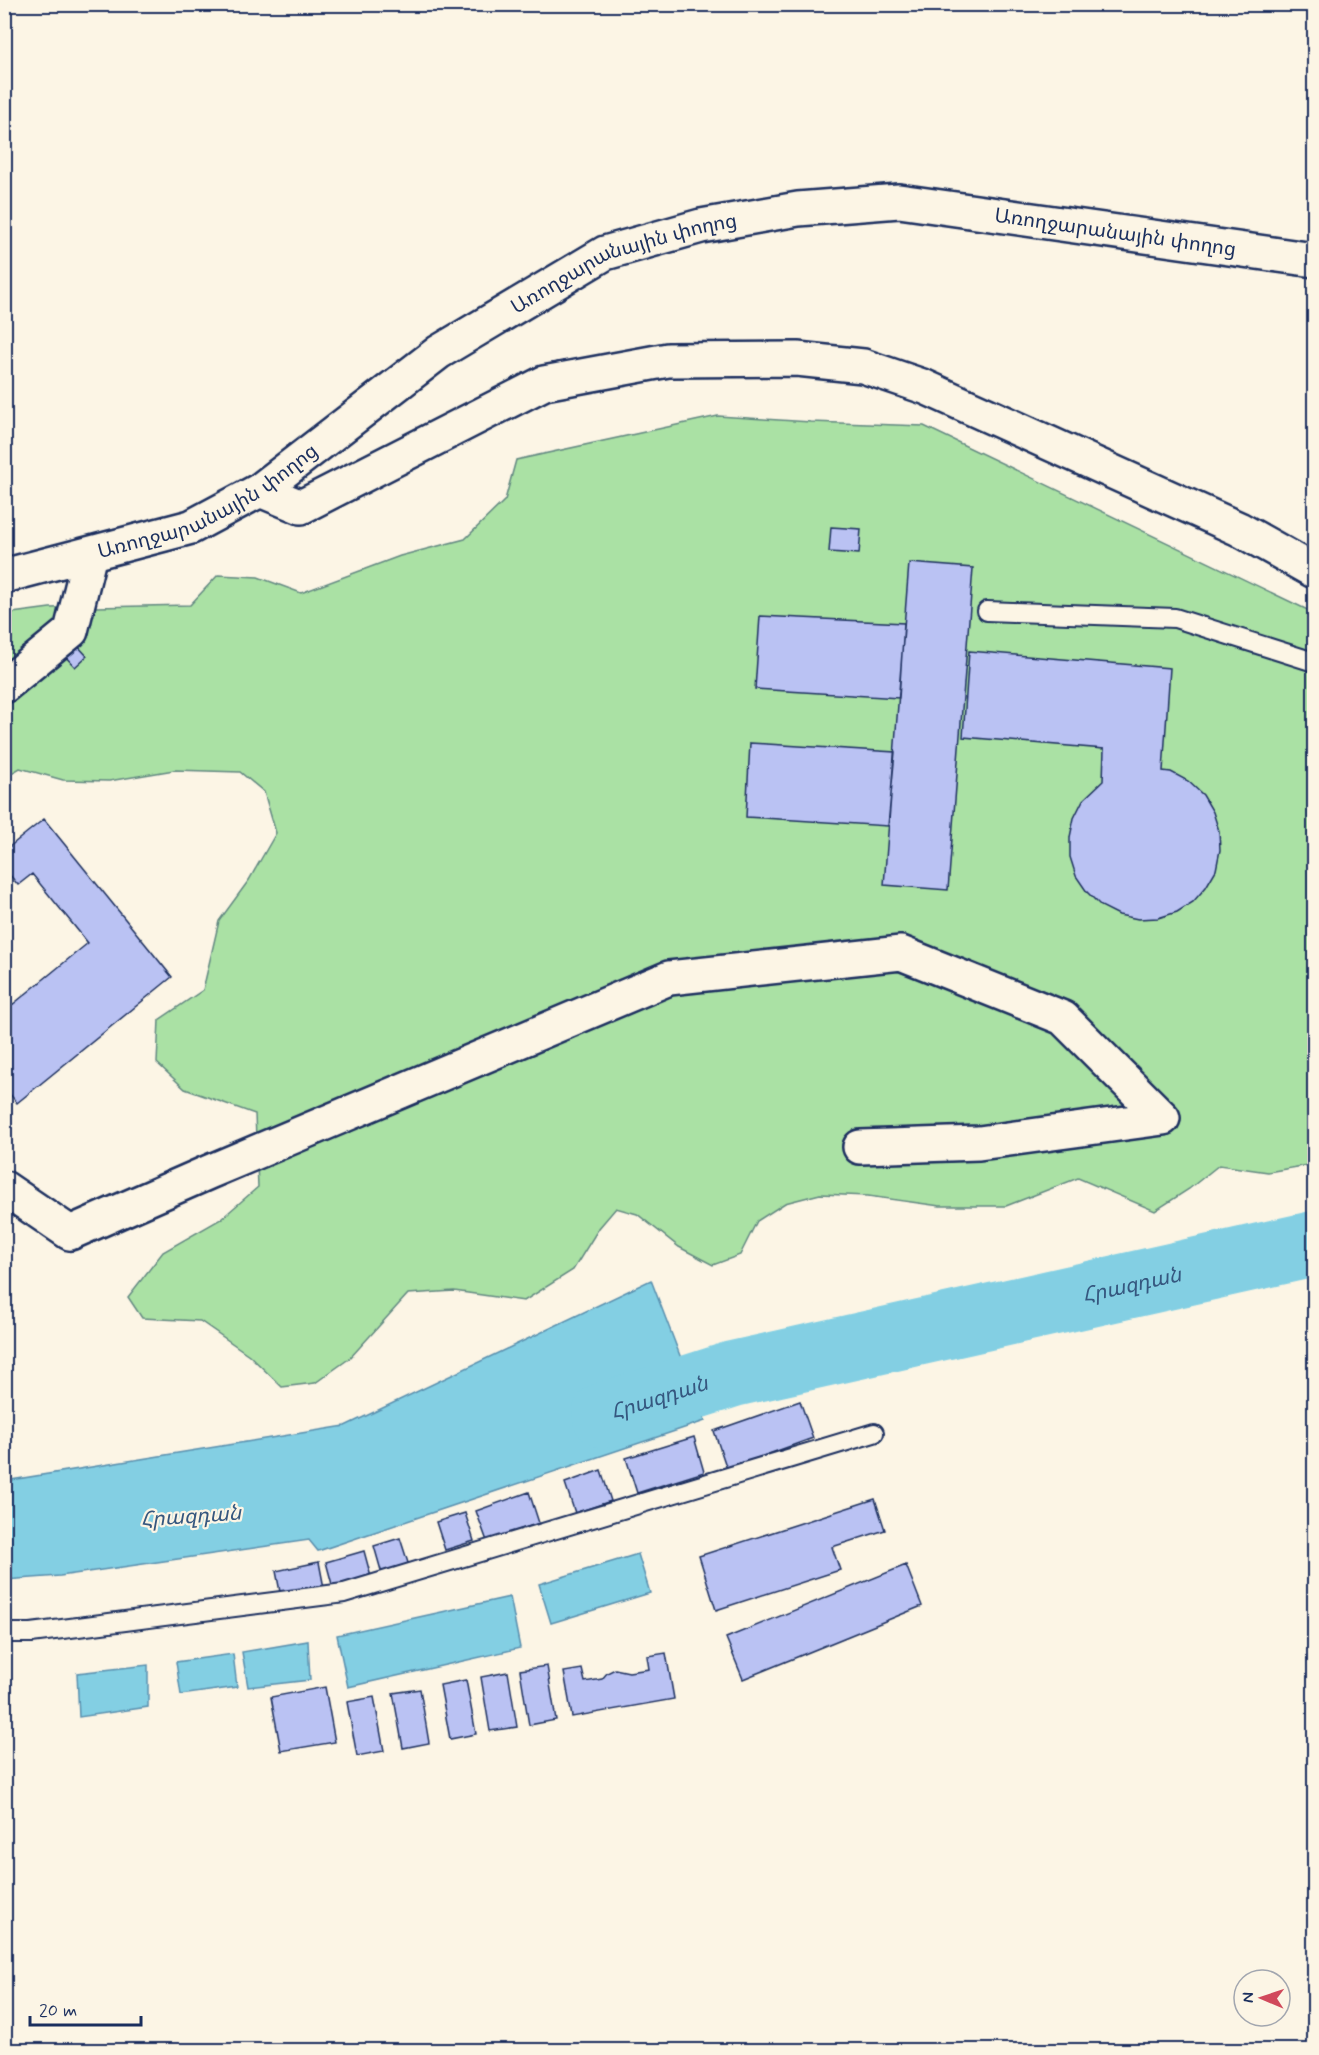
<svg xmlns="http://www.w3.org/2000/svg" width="1319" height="2055" viewBox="0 0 1319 2055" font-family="Mynerve,'Noto Sans Armenian',sans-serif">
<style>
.green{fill:#aae1a4;stroke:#628881;stroke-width:1.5}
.water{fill:#83cfe3;stroke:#598fae;stroke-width:1.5}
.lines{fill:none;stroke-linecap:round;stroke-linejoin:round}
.river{stroke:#83cfe3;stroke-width:66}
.building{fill:#bac2f3;stroke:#1b2f5e;stroke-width:1.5}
.service-casing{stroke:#1b2f5e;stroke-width:22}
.minor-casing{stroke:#1b2f5e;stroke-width:38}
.secondary-casing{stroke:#1b2f5e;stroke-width:38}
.service{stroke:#fcf5e5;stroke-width:18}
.minor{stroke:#fcf5e5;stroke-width:33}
.secondary{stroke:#fcf5e5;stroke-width:33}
.labels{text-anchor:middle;stroke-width:4.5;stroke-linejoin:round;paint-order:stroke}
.street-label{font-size:20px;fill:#1b2f5e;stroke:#fcf5e5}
.water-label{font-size:21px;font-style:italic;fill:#35577f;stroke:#fcf5e5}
</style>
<rect width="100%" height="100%" fill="#fcf5e5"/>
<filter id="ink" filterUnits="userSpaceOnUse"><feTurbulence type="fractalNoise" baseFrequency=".0167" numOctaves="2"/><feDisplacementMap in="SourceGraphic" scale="12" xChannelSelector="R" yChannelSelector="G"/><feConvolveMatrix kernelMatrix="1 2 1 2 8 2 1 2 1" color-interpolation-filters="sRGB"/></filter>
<g filter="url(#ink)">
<path class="green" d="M 718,416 L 811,422 L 924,426 L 1314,613 L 1314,1164 L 1268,1172 L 1219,1165 L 1189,1189 L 1155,1211 L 1078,1178 L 1006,1206 L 940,1206 L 868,1196 L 820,1194 L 785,1203 L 757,1221 L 740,1255 L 713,1265 L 679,1247 L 637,1214 L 616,1208 L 599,1228 L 573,1270 L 524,1301 L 454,1291 L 408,1294 L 350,1358 L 315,1383 L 282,1387 L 249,1355 L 200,1321 L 142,1318 L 128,1297 L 163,1252 L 221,1219 L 258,1187 L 255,1114 L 185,1089 L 157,1063 L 159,1020 L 203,990 L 219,921 L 249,880 L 276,833 L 264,792 L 240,772 L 174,770 L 109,781 L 63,780 L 20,768 L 5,777 L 5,614 L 50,608 L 190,605 L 218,575 L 258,577 L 301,593 L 400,556 L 465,539 L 505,500 L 516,460 Z"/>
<path class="water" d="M 651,1280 L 705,1421 L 318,1551 L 309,1540 L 60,1576 L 5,1580 L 5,1481 L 345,1426 Z
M 638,1554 L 650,1593 L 551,1623 L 539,1584 Z
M 510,1597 L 520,1648 L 348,1687 L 337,1635 Z
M 308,1641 L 310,1680 L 248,1687 L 242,1652 Z
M 233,1654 L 237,1687 L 181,1695 L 176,1662 Z
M 148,1665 L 148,1707 L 79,1717 L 77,1673 Z"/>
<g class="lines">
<path class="river" id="s1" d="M 605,1415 L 733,1374 L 1314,1244"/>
</g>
<path class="building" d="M 831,527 L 861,529 L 859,554 L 829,552 Z
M 909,563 L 973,568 L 948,890 L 884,885 Z
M 760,616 L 904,623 L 899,698 L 755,689 Z
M 76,644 L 87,656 L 75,667 L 64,655 Z
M 969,651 L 1170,668 L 1163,771 L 1171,772 L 1188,781 L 1203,795 L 1213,812 L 1219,831 L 1220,850 L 1216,870 L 1206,887 L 1193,902 L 1177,912 L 1158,918 L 1138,919 L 1119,915 L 1101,906 L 1087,892 L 1076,876 L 1070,857 L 1070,837 L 1074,818 L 1083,800 L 1103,781 L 1104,749 L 963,737 Z
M 750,743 L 895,752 L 888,826 L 746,817 Z
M 44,819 L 172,977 L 17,1103 L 4,1087 L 4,1008 L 6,1010 L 88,943 L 32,874 L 18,885 L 4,868 L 4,851 Z
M 800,1401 L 813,1438 L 727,1469 L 714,1431 Z
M 694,1437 L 704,1472 L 637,1493 L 626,1458 Z
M 601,1470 L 611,1501 L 575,1513 L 565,1483 Z
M 529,1492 L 539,1523 L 487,1541 L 476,1511 Z
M 875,1499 L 885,1530 L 832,1547 L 840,1570 L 716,1610 L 699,1556 Z
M 465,1513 L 474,1541 L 445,1550 L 436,1522 Z
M 400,1538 L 409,1566 L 382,1574 L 374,1546 Z
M 364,1551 L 371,1577 L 333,1588 L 326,1562 Z
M 319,1562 L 324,1588 L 281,1597 L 276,1571 Z
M 906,1565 L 922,1606 L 743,1679 L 726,1638 Z
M 666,1653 L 674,1699 L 572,1717 L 564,1672 L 582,1669 L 585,1682 L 602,1679 L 607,1673 L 615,1669 L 629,1672 L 649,1669 L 647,1656 Z
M 547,1666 L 556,1720 L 529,1725 L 520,1670 Z
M 508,1672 L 517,1727 L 490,1731 L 481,1677 Z
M 466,1680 L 476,1734 L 450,1739 L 440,1685 Z
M 325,1687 L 335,1742 L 281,1751 L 271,1697 Z
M 420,1689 L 429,1743 L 403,1748 L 393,1693 Z
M 374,1697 L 384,1751 L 357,1756 L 347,1702 Z"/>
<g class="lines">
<defs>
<path id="service" d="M 987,611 L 1175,618 L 1314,662
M 4,1633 L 31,1633 L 344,1593 L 874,1433"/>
<path id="minor" d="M 260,490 L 301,507 L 544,383 L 668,360 L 797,359 L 863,366 L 925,387 L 1239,529 L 1314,571
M 4,686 L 71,631 L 90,554
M 4,1188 L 70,1233 L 209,1172 L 669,978 L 901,953 L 1063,1018 L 1163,1118 L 979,1143 L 860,1147"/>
<g id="secondary">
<path id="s2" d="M 4,576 L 191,527 L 260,490 L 439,352 L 605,253 L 701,226 L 798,209 L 899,201 L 1314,260"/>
</g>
</defs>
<use href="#service" class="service-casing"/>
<use href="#minor" class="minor-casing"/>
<use href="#secondary" class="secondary-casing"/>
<use href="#service" class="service"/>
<use href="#minor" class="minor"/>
<use href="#secondary" class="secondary"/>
</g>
</g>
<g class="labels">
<g class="street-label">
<text dy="7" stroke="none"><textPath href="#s2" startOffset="1209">Առողջարանային փողոց</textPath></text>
<text dy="7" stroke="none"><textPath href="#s2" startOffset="705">Առողջարանային փողոց</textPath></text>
<text dy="7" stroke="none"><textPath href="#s2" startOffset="219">Առողջարանային փողոց</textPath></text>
</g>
<g class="water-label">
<text dy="7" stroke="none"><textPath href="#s1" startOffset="543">Հրազդան</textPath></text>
<text dy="7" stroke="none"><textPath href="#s1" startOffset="57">Հրազդան</textPath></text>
<text transform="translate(191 1516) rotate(-4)" y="7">Հրազդան</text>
</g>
</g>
<rect width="1319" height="2055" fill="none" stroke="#fcf5e5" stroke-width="24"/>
<rect x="12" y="12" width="1295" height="2031" fill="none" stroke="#1b2f5e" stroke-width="2" filter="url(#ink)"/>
<g transform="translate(1262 1998) rotate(272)"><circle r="28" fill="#fcf5e5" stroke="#a2a6af" stroke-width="1.5"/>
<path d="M0-4.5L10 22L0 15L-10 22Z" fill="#d1495b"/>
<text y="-9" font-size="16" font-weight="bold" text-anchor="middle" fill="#1b2f5e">N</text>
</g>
<path d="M30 2016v9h111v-9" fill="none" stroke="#1b2f5e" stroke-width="3"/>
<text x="39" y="2016" font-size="18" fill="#1b2f5e" stroke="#fcf5e5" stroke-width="4.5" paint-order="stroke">20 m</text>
</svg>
